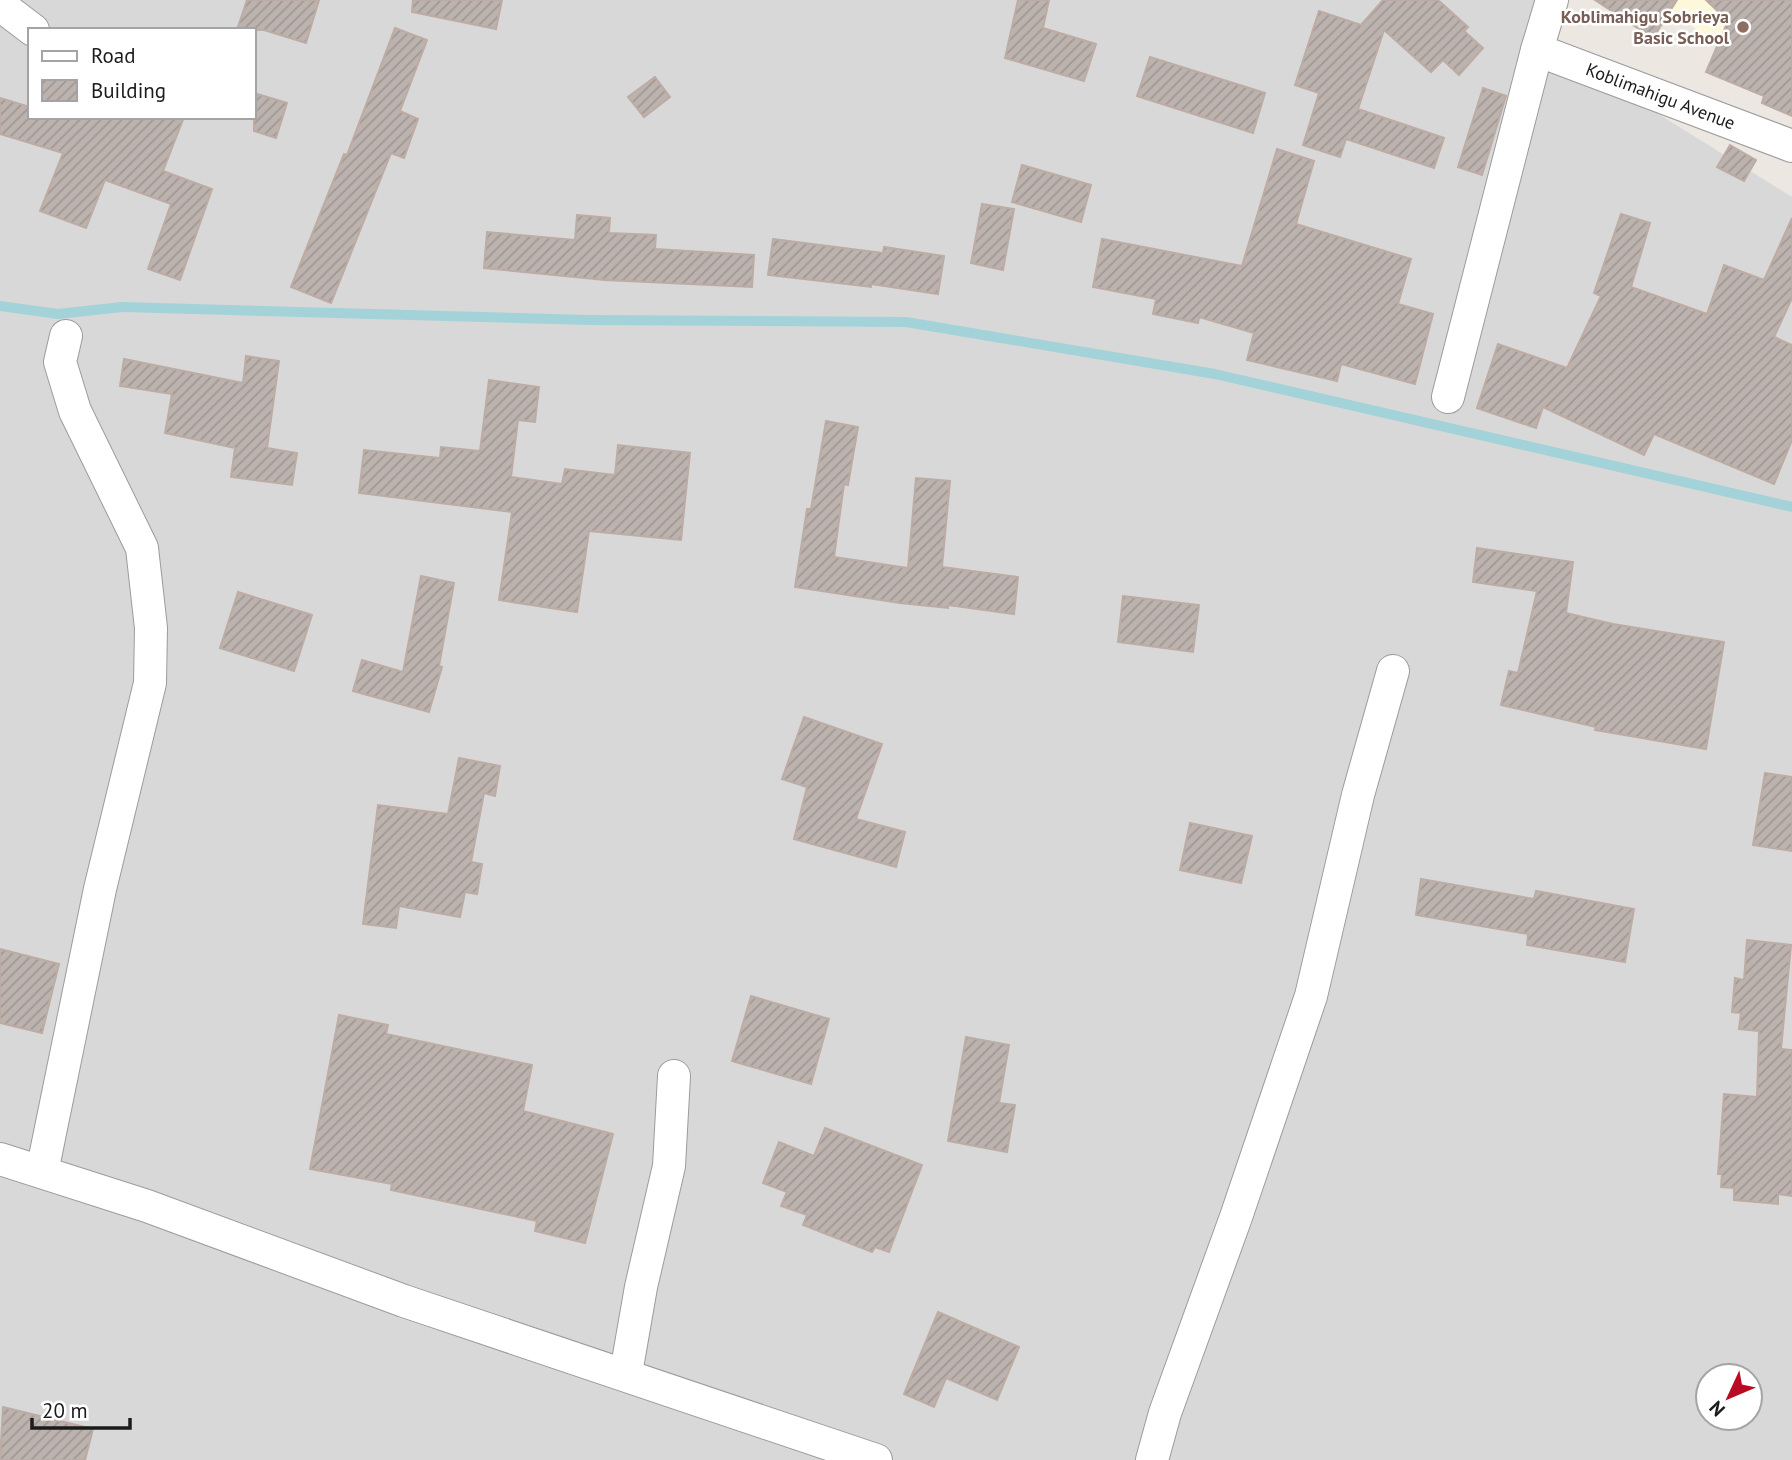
<svg xmlns="http://www.w3.org/2000/svg" width="1792" height="1460" viewBox="0 0 1792 1460" font-family="'PT Sans',sans-serif">
<style>
.residential{fill:#d9d8d8;fill-rule:evenodd}
.education{fill:#fdf8d9}
.lines{fill:none;stroke-linecap:round;stroke-linejoin:round}
.stream{stroke:#a3d3d8;stroke-width:10}
.building{fill:url(#building-hatch);stroke:#bdaca4;stroke-width:2}
.street-casing{stroke:#9c9c9c;stroke-width:34}
.street{stroke:#fff;stroke-width:32}
.education-dot{fill:#8d6e63;stroke:#fff;stroke-width:2.5}
.labels{text-anchor:middle;stroke-width:5;stroke-linejoin:round;paint-order:stroke}
.education-label{font-size:18px;font-weight:bold;fill:#785e54;stroke:#fff;text-anchor:end}
.street-label{font-size:18px;fill:#1b1b1b;stroke:#fff}
</style>
<defs>
<pattern id="building-hatch" width="6" height="6" patternUnits="userSpaceOnUse" patternTransform="scale(1.75)"><rect width="6" height="6" fill="#bcb2ae"/><path d="M-1 1l2-2M0 6l6-6M5 7l2-2" fill="none" stroke="#a19895"/></pattern>
</defs>
<rect width="100%" height="100%" fill="#ece7e1"/>
<path class="residential" d="M 0,0 L 1554,0 L 1547,45 L 1792,197 L 1792,1460 L 0,1460 ZM 30,30 L 254,30 L 254,117 L 30,117 ZM 1708,1376 L 1750,1376 L 1750,1418 L 1708,1418 Z"/>
<path class="education" d="M 1658,0 L 1792,0 L 1730,55 Z"/>
<g class="lines">
<path class="stream" d="M 0,306 L 58,314 L 122,307 L 588,320 L 906,322 L 1215,374 L 1792,507"/>
</g>
<path class="building" d="M 247,0 L 319,0 L 306,43 L 264,30 L 237,30 Z
M 413,0 L 502,0 L 496,29 L 412,12 Z
M 1018,0 L 1049,0 L 1043,28 L 1096,44 L 1084,81 L 1005,58 Z
M 1383,0 L 1438,0 L 1468,27 L 1464,31 L 1483,48 L 1459,75 L 1443,60 L 1431,72 L 1384,30 L 1358,109 L 1444,138 L 1434,168 L 1346,139 L 1340,157 L 1303,145 L 1319,93 L 1295,85 L 1319,11 L 1361,25 Z
M 1595,0 L 1677,0 L 1653,38 Z
M 1706,0 L 1792,0 L 1792,116 L 1762,103 L 1764,96 L 1706,72 L 1728,21 Z
M 395,28 L 427,40 L 400,111 L 418,119 L 404,158 L 391,153 L 331,303 L 291,287 L 344,154 L 347,155 Z
M 1150,57 L 1265,93 L 1253,133 L 1137,96 Z
M 655,77 L 670,97 L 644,117 L 628,97 Z
M 1483,88 L 1506,96 L 1482,175 L 1458,167 Z
M 254,93 L 287,103 L 276,138 L 254,131 Z
M 0,98 L 30,107 L 30,117 L 184,117 L 163,171 L 212,189 L 180,280 L 148,269 L 171,204 L 105,180 L 86,228 L 40,211 L 63,153 L 0,134 Z
M 1730,145 L 1756,160 L 1744,181 L 1717,167 Z
M 1277,149 L 1314,161 L 1296,224 L 1411,259 L 1398,304 L 1433,314 L 1415,384 L 1341,364 L 1337,381 L 1247,360 L 1254,333 L 1199,317 L 1198,323 L 1153,314 L 1156,299 L 1093,287 L 1102,239 L 1242,266 Z
M 1022,165 L 1091,185 L 1081,222 L 1012,202 Z
M 982,204 L 1014,209 L 1003,270 L 971,263 Z
M 1621,214 L 1650,223 L 1631,287 L 1707,314 L 1724,265 L 1764,280 L 1792,218 L 1792,298 L 1774,337 L 1792,345 L 1792,440 L 1774,484 L 1654,434 L 1644,455 L 1543,407 L 1536,428 L 1477,408 L 1498,344 L 1567,368 L 1601,296 L 1594,293 Z
M 577,215 L 610,218 L 609,233 L 656,235 L 655,249 L 754,255 L 752,287 L 605,280 L 484,268 L 487,232 L 575,240 Z
M 773,239 L 883,253 L 884,247 L 944,256 L 938,294 L 871,284 L 871,287 L 768,275 Z
M 246,356 L 279,361 L 267,448 L 297,453 L 292,485 L 231,477 L 235,448 L 165,433 L 172,394 L 120,386 L 124,359 L 243,383 Z
M 489,380 L 539,387 L 535,422 L 518,420 L 511,477 L 562,484 L 565,469 L 615,475 L 618,445 L 690,453 L 681,540 L 589,531 L 577,612 L 499,600 L 512,512 L 359,493 L 364,450 L 440,458 L 441,447 L 480,451 Z
M 826,421 L 858,427 L 848,485 L 844,484 L 834,557 L 908,568 L 916,478 L 950,481 L 942,567 L 1018,577 L 1014,614 L 948,605 L 948,608 L 900,603 L 795,587 L 807,509 L 811,509 Z
M 1477,548 L 1573,562 L 1566,613 L 1613,624 L 1724,642 L 1706,749 L 1595,730 L 1596,727 L 1501,705 L 1509,671 L 1518,673 L 1537,591 L 1473,582 Z
M 421,576 L 454,583 L 439,666 L 442,667 L 429,712 L 353,691 L 362,660 L 403,672 Z
M 238,592 L 312,615 L 294,671 L 220,648 Z
M 1123,596 L 1199,605 L 1193,652 L 1118,642 Z
M 804,717 L 882,744 L 856,819 L 905,832 L 896,867 L 794,839 L 807,787 L 782,779 Z
M 459,758 L 500,766 L 495,796 L 484,793 L 471,862 L 482,864 L 477,894 L 465,892 L 460,917 L 399,906 L 396,928 L 363,924 L 378,805 L 448,814 Z
M 1765,773 L 1792,777 L 1792,851 L 1753,845 Z
M 1190,823 L 1252,836 L 1241,883 L 1180,870 Z
M 1421,879 L 1534,899 L 1536,891 L 1634,909 L 1625,962 L 1527,945 L 1528,934 L 1416,915 Z
M 1747,940 L 1791,945 L 1781,1049 L 1792,1050 L 1792,1196 L 1778,1194 L 1778,1204 L 1734,1200 L 1734,1188 L 1721,1187 L 1722,1174 L 1718,1174 L 1724,1094 L 1757,1097 L 1759,1031 L 1739,1029 L 1741,1013 L 1732,1012 L 1735,978 L 1744,980 Z
M 0,949 L 59,964 L 42,1033 L 0,1023 Z
M 751,996 L 829,1019 L 811,1084 L 732,1061 Z
M 339,1015 L 388,1025 L 386,1034 L 532,1065 L 523,1111 L 613,1134 L 585,1243 L 535,1231 L 537,1221 L 391,1190 L 392,1184 L 310,1169 Z
M 966,1037 L 1009,1045 L 999,1103 L 1015,1105 L 1007,1152 L 948,1141 Z
M 825,1128 L 922,1165 L 889,1252 L 875,1247 L 872,1252 L 803,1225 L 807,1215 L 781,1206 L 787,1192 L 763,1183 L 779,1142 L 814,1156 Z
M 938,1312 L 1019,1347 L 997,1400 L 946,1378 L 934,1407 L 904,1394 Z
M 3,1407 L 93,1429 L 85,1460 L 0,1460 Z"/>
<g class="lines">
<defs>
<g id="street">
<path id="s1" d="M 1552,0 L 1537,50 L 1792,146"/>
<path d="M 0,5 L 33,30"/>
<path d="M 1448,397 L 1537,50"/>
<path d="M 0,1159 L 147,1206 L 404,1301 L 876,1460"/>
<path d="M 42,1172 L 100,889 L 150,683 L 151,628 L 142,548 L 75,411 L 60,362 L 66,336"/>
<path d="M 626,1373 L 641,1287 L 669,1166 L 674,1076"/>
<path d="M 1152,1460 L 1165,1413 L 1236,1217 L 1311,996 L 1358,795 L 1393,671"/>
</g>
</defs>
<use href="#street" class="street-casing"/>
<use href="#street" class="street"/>
</g>
<circle class="education-dot" cx="1743" cy="27" r="7"/>
<g class="labels">
<g class="education-label">
<text x="1729" y="23">Koblimahigu Sobrieya<tspan x="1729" dy="21">Basic School</tspan></text>
</g>
<g class="street-label">
<text dy="6" stroke="none"><textPath href="#s1" startOffset="184">Koblimahigu Avenue</textPath></text>
</g>
</g>
<rect x="28" y="28" width="228" height="91" fill="#ffffff" stroke="#a4a4a4" stroke-width="2"/>
<rect x="42" y="51" width="35" height="10" fill="#ffffff" stroke="#a4a4a4" stroke-width="2"/>
<text x="91" y="63" font-size="21" fill="#1b1b1b">Road</text>
<rect x="42" y="80" width="35" height="21" fill="url(#building-hatch)" stroke="#a4a4a4" stroke-width="2"/>
<text x="91" y="98" font-size="21" fill="#1b1b1b">Building</text>
<g transform="translate(1729 1397) rotate(226)"><circle r="33" fill="#ffffff" stroke="#a4a4a4" stroke-width="2"/>
<path d="M0-5L12 26L0 18L-12 26Z" fill="#bb0b24"/>
<text y="-10" font-size="19" font-weight="bold" text-anchor="middle" fill="#1b1b1b">N</text>
</g>
<path d="M32 1418v10h98v-10" fill="none" stroke="#1b1b1b" stroke-width="3.5"/>
<text x="42" y="1418" font-size="21" fill="#1b1b1b" stroke="#ffffff" stroke-width="5" paint-order="stroke">20 m</text>
</svg>
